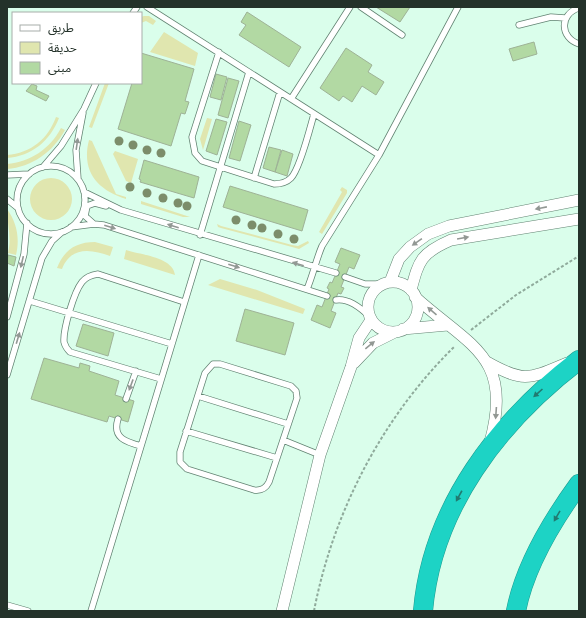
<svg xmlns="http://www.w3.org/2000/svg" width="586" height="618" viewBox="0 0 586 618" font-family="Lato,'Noto Sans Arabic',sans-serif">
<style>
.green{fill:#e0e6af}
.building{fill:#b2d9a3;stroke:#9eb296}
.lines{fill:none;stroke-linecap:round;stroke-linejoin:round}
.lane-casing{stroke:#628372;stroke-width:7}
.street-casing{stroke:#628372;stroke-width:12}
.highway-casing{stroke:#1f9b8f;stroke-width:20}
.path{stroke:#8faa9b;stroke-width:2;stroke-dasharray:3 2;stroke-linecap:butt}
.lane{stroke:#fff;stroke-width:5.5}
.street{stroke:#fff;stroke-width:11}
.highway{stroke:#1dd3c5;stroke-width:19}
.tree{fill:#7c8d6a}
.oneway{fill:#929894}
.oneway2{fill:#217a70}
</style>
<rect width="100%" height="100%" fill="#dafeeb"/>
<path class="green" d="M 144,16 L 149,16 L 156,21 L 153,25 L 146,21 L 141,23 L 141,17 Z
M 164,32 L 198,53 L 195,66 L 150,52 Z
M 105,83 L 109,83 L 92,128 L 89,127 Z
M 56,117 L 59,118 C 50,141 32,156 7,158 L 7,155 C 31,153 48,139 56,117 Z
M 207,118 L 212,119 L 203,150 L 200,139 Z
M 61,128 L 65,130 C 53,152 32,167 7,169 L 7,164 C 30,162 50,149 61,128 Z
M 89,140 L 92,141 L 116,194 L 126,197 L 126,199 C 97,190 81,171 89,140 Z
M 115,151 L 138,159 L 131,183 L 126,181 L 113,154 Z
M30 199a21 21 0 1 1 42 0a21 21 0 1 1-42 0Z
M 342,187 L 347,190 L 347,193 L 322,234 L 319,232 L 342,192 L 340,190 Z
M 141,201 L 190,217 L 183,217 L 141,204 Z
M 7,209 C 17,223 20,238 16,255 L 8,253 C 12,238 7,224 7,209 Z
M 217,224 L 221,226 L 292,245 L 298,246 L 308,241 L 309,243 L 299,249 L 292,247 L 221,228 L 218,227 Z
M 95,242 L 113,247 L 110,256 C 91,249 71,246 62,269 L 57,268 C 64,250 76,242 95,242 Z
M 126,250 C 141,255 173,257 175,275 L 124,259 Z
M 220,279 L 257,290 L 305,309 L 303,314 L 208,285 Z"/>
<path class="building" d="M 376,7 L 410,7 L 400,22 Z
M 247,12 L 301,47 L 289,67 L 239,35 L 246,25 L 241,22 Z
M 534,42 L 537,54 L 513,61 L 509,49 Z
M 346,48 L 372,65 L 368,72 L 384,82 L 376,95 L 362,86 L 352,102 L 343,96 L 339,101 L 320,88 Z
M 141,53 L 194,69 L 185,101 L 189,102 L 185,114 L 181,113 L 171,146 L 118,129 L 132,83 L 141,83 Z
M 216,74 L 227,77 L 221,100 L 210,97 Z
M 228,78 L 239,81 L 228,118 L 218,115 Z
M 32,84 L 37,86 L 36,90 L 49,96 L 46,101 L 26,91 Z
M 216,119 L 227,122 L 217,155 L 206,151 Z
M 239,121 L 251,125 L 240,161 L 229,158 Z
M 269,147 L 281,150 L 275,172 L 263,168 Z
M 282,150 L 293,154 L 287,176 L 275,172 Z
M 144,160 L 199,177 L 194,198 L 140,182 L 141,180 L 139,179 Z
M 230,186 L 308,210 L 302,231 L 223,207 Z
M 341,248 L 360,255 L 354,269 L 349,267 L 341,287 L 344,288 L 341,294 L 338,293 L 331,311 L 336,313 L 330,328 L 311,320 L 317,305 L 322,307 L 329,289 L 327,288 L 330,282 L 332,283 L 340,264 L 335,262 Z
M 8,255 L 16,257 L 14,266 L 7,263 Z
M 245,309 L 294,323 L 285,355 L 236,341 Z
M 83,324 L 114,333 L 108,356 L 76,346 Z
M 44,358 L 79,368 L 80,363 L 90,366 L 89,371 L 119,381 L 115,395 L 134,401 L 128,422 L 109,416 L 107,422 L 31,399 Z"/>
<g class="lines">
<defs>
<path id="lane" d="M 147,7 L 379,155
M 361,7 L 402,35
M 579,8 C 559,14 560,38 579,44
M 133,13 L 137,7
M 519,25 L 551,17 L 565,18
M 219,52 L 192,137 L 195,153 L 202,161 L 274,184 C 281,184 286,183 291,178 C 300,169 310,128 314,114
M 291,99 L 350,7
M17 200a34 34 0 1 1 68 0a34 34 0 1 1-68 0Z
M 43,167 L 61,146 L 84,109 L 96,83
M 7,175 L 29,174
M 254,178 L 280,92
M 78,179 L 76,150 L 83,113
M 84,192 L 121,210 L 336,273
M 7,199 L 18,208
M 94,224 L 85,216 L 87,206 L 95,203 L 106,206
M 71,227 L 94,224 L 104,225 L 327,296
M 200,235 L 249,72
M 345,277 L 365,284 L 381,284
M 307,289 C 313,275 316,260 322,246 L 379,155 L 458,7
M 336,300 C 349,298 361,308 370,317
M 30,301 L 172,344
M 7,317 L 24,254 L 27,223
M 213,364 L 220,364 L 291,386 L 296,391 L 297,398 L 269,482 C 266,488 261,491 254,490 L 187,469 L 180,462 L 180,452 L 205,373 Z
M 7,375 L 42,258 L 52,241 L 62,232
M 161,379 L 70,352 C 67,349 65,346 64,342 C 63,329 74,292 82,282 C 86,277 91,275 98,274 L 184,302
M 198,396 L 288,424
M 126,399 L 136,371
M 118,419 C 112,438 126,442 141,446
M 186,431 L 277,458
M 283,440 L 320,455
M 7,605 L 28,611
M 91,611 L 199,255"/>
<path id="street" d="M 390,282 L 399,259 L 410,247 L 428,234 L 449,226 L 579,200
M368 307a25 25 0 1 1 50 0a25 25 0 1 1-50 0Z
M 411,290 C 419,260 421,253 451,240 L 579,219
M 415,297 C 469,346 514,356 490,442
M 403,329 L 448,325
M 487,362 C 524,383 529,379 567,363
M 354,363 L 373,343 L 395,332
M 282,611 L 320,455 L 351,367 L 359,338 L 371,320"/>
<path id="highway" d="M 423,611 C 432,507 499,421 579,360
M 516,611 C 525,565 552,521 579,484"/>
</defs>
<use href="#lane" class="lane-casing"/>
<use href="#street" class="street-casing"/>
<use href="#highway" class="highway-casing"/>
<path class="path" d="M 471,330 L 516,295 L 579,256
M 314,611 C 333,512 383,416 455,346"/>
<use href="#lane" class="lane"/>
<use href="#street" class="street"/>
<use href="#highway" class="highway"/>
</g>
<g class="tree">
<circle cx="119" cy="141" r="4.5"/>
<circle cx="133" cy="145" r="4.5"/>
<circle cx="147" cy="150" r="4.5"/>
<circle cx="161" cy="153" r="4.5"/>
<circle cx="130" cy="187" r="4.5"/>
<circle cx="147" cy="193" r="4.5"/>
<circle cx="163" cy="198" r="4.5"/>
<circle cx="178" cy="203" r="4.5"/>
<circle cx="187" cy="206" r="4.5"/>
<circle cx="236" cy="220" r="4.5"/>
<circle cx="252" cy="225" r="4.5"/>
<circle cx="262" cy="228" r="4.5"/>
<circle cx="278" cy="234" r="4.5"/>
<circle cx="294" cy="239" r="4.5"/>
</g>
<defs><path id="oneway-solid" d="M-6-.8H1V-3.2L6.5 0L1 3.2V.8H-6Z"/></defs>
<g class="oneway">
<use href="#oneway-solid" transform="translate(77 144) rotate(-82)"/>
<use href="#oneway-solid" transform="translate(541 208) rotate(169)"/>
<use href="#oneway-solid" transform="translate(173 226) rotate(-163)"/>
<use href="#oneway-solid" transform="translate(110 227) rotate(17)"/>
<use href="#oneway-solid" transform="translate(463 238) rotate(-10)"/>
<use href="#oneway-solid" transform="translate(417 242) rotate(145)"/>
<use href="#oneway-solid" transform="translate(22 262) rotate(103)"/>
<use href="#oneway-solid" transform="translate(298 264) rotate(-163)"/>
<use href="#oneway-solid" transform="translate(234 266) rotate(18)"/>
<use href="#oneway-solid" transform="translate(432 311) rotate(-139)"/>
<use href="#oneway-solid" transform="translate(18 338) rotate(-73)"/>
<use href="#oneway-solid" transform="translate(370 345) rotate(-39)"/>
<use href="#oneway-solid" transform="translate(131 385) rotate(110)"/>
<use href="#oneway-solid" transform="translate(496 413) rotate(94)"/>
</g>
<g class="oneway2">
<use href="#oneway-solid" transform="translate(538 393) rotate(138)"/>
<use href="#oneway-solid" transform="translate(459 496) rotate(119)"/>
<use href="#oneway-solid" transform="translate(557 516) rotate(120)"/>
</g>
<rect width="586" height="618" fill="none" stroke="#24322a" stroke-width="16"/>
<rect x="12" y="12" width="130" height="72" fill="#ffffff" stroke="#a7adaa"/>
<rect x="20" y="25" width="20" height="6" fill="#ffffff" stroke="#a7adaa"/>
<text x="48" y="32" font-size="12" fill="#24322a">طريق</text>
<rect x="20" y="42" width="20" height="12" fill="#e0e6af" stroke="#a7adaa"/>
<text x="48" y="52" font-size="12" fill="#24322a">حديقة</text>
<rect x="20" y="62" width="20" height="12" fill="#b2d9a3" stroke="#a7adaa"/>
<text x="48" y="72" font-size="12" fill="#24322a">مبنى</text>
</svg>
